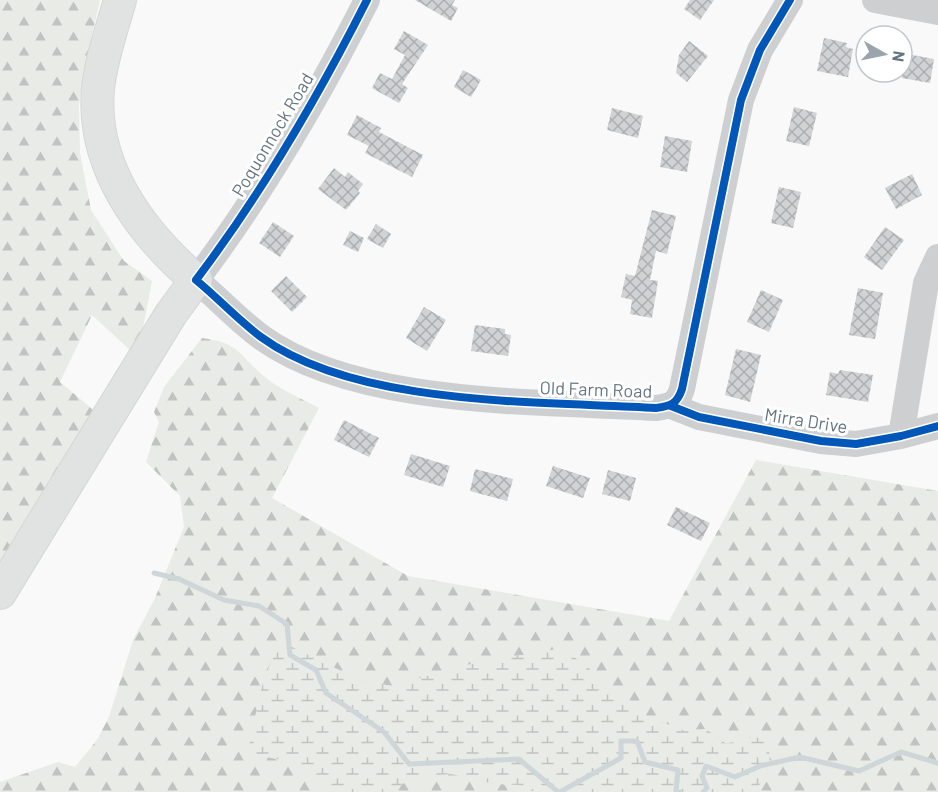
<svg xmlns="http://www.w3.org/2000/svg" width="938" height="792" viewBox="0 0 938 792" font-family="Barlow,sans-serif">
<style>
.forest{fill:url(#forest-firs)}
.wetland{fill:url(#wetland-marsh)}
.lines{fill:none;stroke-linecap:round;stroke-linejoin:round}
.stream{stroke:#ced6d9;stroke-width:5}
.building{fill:url(#building-cross-hatch)}
.major-casing{stroke:#d5d6d7;stroke-width:34}
.minor{stroke:#cecfd0;stroke-width:26}
.major{stroke:#e1e2e2;stroke-width:32}
.cycleway-casing{stroke:#fff;stroke-width:11}
.cycleway{stroke:#0057b8;stroke-width:8}
.labels{text-anchor:middle;stroke-width:6;stroke-linejoin:round;paint-order:stroke}
.street-label{font-size:18px;fill:#657683;stroke:#fff}
</style>
<defs>
<pattern id="forest-firs" width="22" height="20" patternUnits="userSpaceOnUse" patternTransform="scale(1.5)"><rect width="22" height="20" fill="#e8ebe6"/><path d="M5 1l3.5 6h-7zM16 11l3.5 6h-7z" fill="#c0c3c0"/></pattern>
<pattern id="wetland-marsh" width="20" height="14" patternUnits="userSpaceOnUse" patternTransform="scale(1.5)"><rect width="20" height="14" fill="#e8ebe6"/><path d="M1 5h8M5 5V1M11 12h8M15 12V8" fill="none" stroke="#c0c3c0"/></pattern>
<pattern id="building-cross-hatch" width="8" height="8" patternUnits="userSpaceOnUse" patternTransform="scale(1.5)"><rect width="8" height="8" fill="#d0d2d3"/><path d="M0 0l8 8M0 8l8-8" fill="none" stroke="#acafb1"/></pattern>
</defs>
<rect width="100%" height="100%" fill="#f9f9f9"/>
<path class="forest" d="M 0,0 L 100,0 L 85,66 L 79,105 L 80,153 L 91,210 L 124,261 L 152,281 L 143,328 L 132,352 L 92,315 L 60,382 L 97,413 L 0,561 Z
M 202,338 C 241,343 238,355 265,377 C 281,390 300,398 319,408 L 272,498 L 408,576 L 669,621 L 756,460 L 938,491 L 938,792 L 0,792 L 0,782 L 58,762 L 75,767 L 97,740 L 109,717 L 133,640 L 155,598 L 184,527 L 180,496 L 146,462 L 159,422 L 154,412 L 164,387 Z"/>
<path class="wetland" d="M 288,645 L 360,680 L 392,686 L 466,665 L 556,649 L 566,651 L 589,668 L 599,683 L 630,710 L 683,730 L 706,729 L 725,743 C 734,744 743,737 753,737 C 774,737 772,766 764,779 C 761,785 754,788 750,792 L 535,792 L 519,785 L 494,784 L 451,774 L 428,776 L 402,784 L 391,792 L 334,792 L 302,769 L 281,760 L 251,754 L 248,750 C 255,727 262,651 288,645 Z"/>
<g class="lines">
<path class="stream" d="M 154,573 L 179,579 L 224,600 L 259,606 L 287,624 L 290,655 L 316,670 L 326,693 L 384,732 L 409,764 L 519,759 L 558,792
M 560,792 L 621,758 L 621,741 L 637,741 L 645,762 L 678,770 L 676,791 L 680,792
M 703,792 L 707,788 L 702,776 L 706,766 L 735,777 L 760,766 L 800,757 L 859,771 L 901,752 L 938,763"/>
</g>
<path class="building" d="M 415,0 L 455,0 L 452,5 L 458,8 L 451,21 Z
M 690,0 L 714,0 L 700,20 L 684,9 Z
M 404,31 L 428,45 L 402,84 L 408,88 L 399,103 L 372,88 L 380,73 L 392,79 L 405,55 L 394,49 Z
M 824,38 L 847,43 L 846,47 L 853,49 L 848,77 L 817,71 Z
M 689,41 L 708,56 L 687,82 L 676,73 L 679,55 Z
M 902,53 L 934,59 L 930,83 L 902,78 Z
M 463,70 L 481,80 L 471,97 L 454,87 Z
M 794,107 L 817,113 L 809,146 L 786,141 Z
M 612,108 L 643,116 L 638,138 L 607,130 Z
M 357,115 L 381,128 L 379,132 L 423,155 L 412,177 L 365,153 L 369,146 L 347,135 Z
M 665,136 L 692,141 L 687,172 L 660,167 Z
M 334,168 L 345,177 L 348,172 L 363,184 L 358,191 L 360,193 L 346,210 L 318,189 Z
M 912,174 L 922,195 L 896,209 L 885,188 Z
M 779,187 L 801,192 L 793,228 L 771,223 Z
M 652,210 L 676,216 L 667,254 L 656,251 L 650,280 L 658,281 L 652,318 L 630,314 L 632,300 L 621,297 L 626,274 L 635,276 Z
M 273,222 L 294,236 L 280,257 L 259,243 Z
M 376,224 L 391,234 L 383,248 L 367,239 Z
M 885,227 L 904,240 L 882,270 L 864,257 Z
M 350,231 L 364,238 L 358,252 L 343,245 Z
M 286,276 L 307,297 L 292,312 L 271,291 Z
M 858,288 L 883,293 L 875,339 L 849,335 Z
M 761,290 L 783,300 L 769,332 L 747,322 Z
M 424,307 L 446,320 L 427,351 L 406,338 Z
M 475,325 L 505,329 L 505,334 L 511,335 L 508,356 L 471,351 Z
M 736,349 L 761,355 L 750,402 L 725,395 Z
M 840,370 L 873,375 L 868,402 L 826,395 L 830,372 L 838,374 Z
M 344,420 L 379,438 L 369,457 L 334,440 Z
M 411,454 L 450,466 L 443,487 L 404,475 Z
M 553,466 L 590,478 L 583,498 L 546,486 Z
M 475,469 L 513,479 L 507,501 L 470,491 Z
M 608,470 L 636,478 L 630,501 L 602,494 Z
M 676,507 L 710,523 L 701,541 L 667,525 Z"/>
<g class="lines">
<defs>
<path id="major" d="M 0,593 L 171,314 L 196,280 C 141,233 91,166 98,89 C 101,59 112,29 120,0"/>
</defs>
<use href="#major" class="major-casing"/>
<path class="minor" d="M 367,0 C 318,97 262,193 196,280 C 218,298 238,320 261,337 C 357,407 541,401 656,408 C 671,406 677,404 682,389 L 741,100 L 760,50 L 790,0
M 875,0 L 938,12
M 671,406 L 699,417 L 821,441 L 856,444 L 901,436 L 938,426
M 901,436 L 926,283 L 938,257"/>
<use href="#major" class="major"/>
<defs>
<path id="cycleway" d="M 367,0 C 318,97 262,193 196,280 C 218,298 238,320 261,337 C 357,407 541,401 656,408 C 671,406 677,404 682,389 L 741,100 L 760,50 L 790,0
M 671,406 L 699,417 L 821,441 L 856,444 L 901,436 L 938,426"/>
</defs>
<use href="#cycleway" class="cycleway-casing"/>
<use href="#cycleway" class="cycleway"/>
</g>
<g class="labels">
<g class="street-label">
<text transform="translate(273 135) rotate(-59)" y="6">Poquonnock Road</text>
<text transform="translate(596 390) rotate(2)" y="6">Old Farm Road</text>
<text transform="translate(806 421) rotate(9)" y="6">Mirra Drive</text>
</g>
</g>
<g transform="translate(884 54) rotate(99)"><circle r="28" fill="#ffffff" stroke="#c1c8cd" stroke-width="1.5"/>
<path d="M0-4.5L10 22L0 15L-10 22Z" fill="#99a4ac"/>
<text y="-9" font-size="16" font-weight="bold" text-anchor="middle" fill="#657683">N</text>
</g>
</svg>
